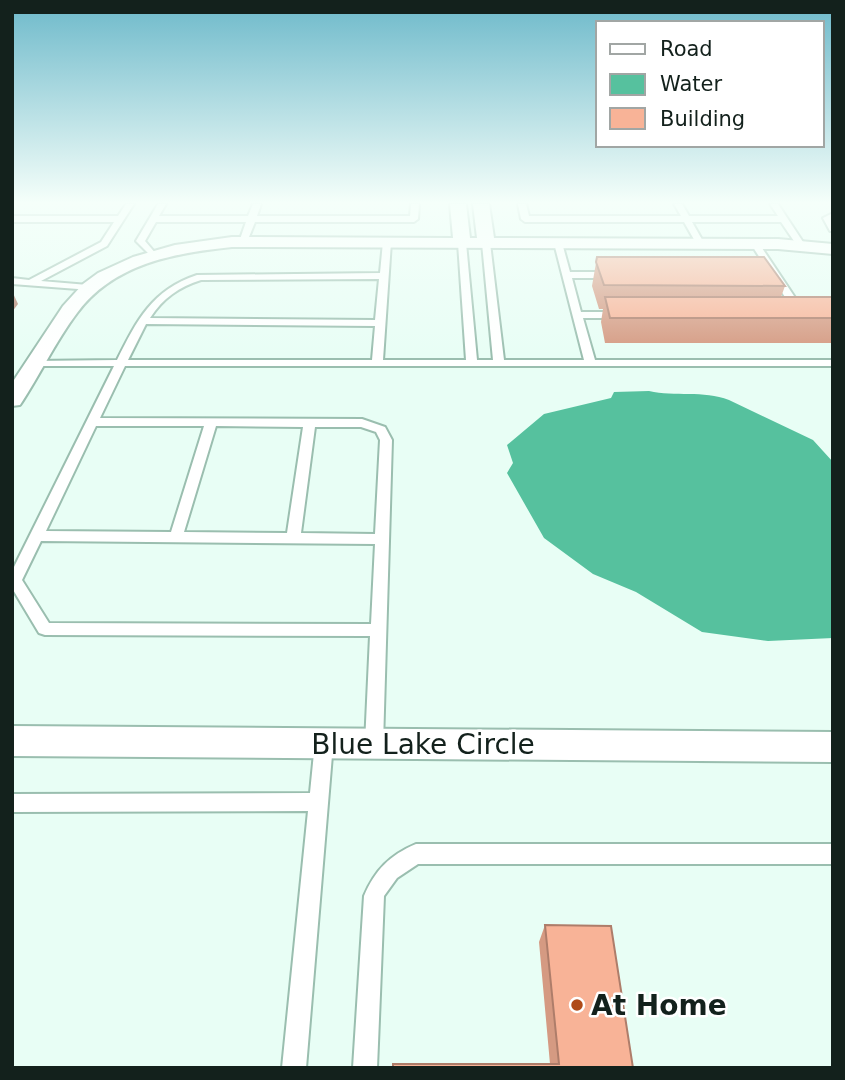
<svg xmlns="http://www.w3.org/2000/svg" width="845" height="1080" viewBox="0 0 845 1080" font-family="'DejaVu Sans',sans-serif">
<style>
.water{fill:#56c19e}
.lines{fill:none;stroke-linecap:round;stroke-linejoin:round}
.lane-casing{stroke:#9abeaf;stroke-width:4}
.street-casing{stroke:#9abeaf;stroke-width:4}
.lane{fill:#fff;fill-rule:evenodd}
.street{fill:#fff;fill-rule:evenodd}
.wall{fill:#d59a82}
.shaded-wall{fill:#ae7d6a}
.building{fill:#f8b397;stroke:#ae7d6a;stroke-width:2}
.poi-dot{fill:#af4b19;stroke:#fff;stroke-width:2.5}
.labels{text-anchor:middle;stroke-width:5;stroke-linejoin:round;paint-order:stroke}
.near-street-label{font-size:28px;fill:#13211c;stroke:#fff}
.near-poi-label{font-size:28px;font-weight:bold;fill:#13211c;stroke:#fff;text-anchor:start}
</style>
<rect width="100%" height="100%" fill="#e8fef5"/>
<path class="water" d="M 649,391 C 675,397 703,390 729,400 L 813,440 L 833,462 L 833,638 L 768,641 L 702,632 L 636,592 L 593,574 L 544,538 L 507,473 L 513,463 L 507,445 L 544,414 L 611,398 L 614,392 Z"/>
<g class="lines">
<defs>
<path id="lane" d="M 126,204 L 134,204 L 107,246 L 41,281 L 88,285 L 93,288 L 91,290 L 12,284 L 12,278 L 29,280 L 101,242 L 114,222 L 12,222 L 12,216 L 118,216 Z
M 158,204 L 166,204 L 159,216 L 248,216 L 253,204 L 261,204 L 257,216 L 410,216 L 411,204 L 419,204 L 418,219 L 414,222 L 255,222 L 247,242 L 243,245 L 239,242 L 246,222 L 156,222 L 145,241 L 157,255 L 153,258 L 136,241 Z
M 518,204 L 526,204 L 529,216 L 681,216 L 674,204 L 682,204 L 689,216 L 778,216 L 770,204 L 778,204 L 805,245 L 798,247 L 781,222 L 692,222 L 704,243 L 700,246 L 696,243 L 684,222 L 525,222 L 521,219 Z
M 833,213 L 833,231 L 830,231 L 823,218 Z
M 387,239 L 391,242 L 383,360 L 466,360 L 458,243 L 462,240 L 466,243 L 477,360 L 493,360 L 482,243 L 486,240 L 490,243 L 504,360 L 584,360 L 554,243 L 558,240 L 562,243 L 570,272 L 611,272 L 616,275 L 611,278 L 572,278 L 581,312 L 618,312 L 623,315 L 618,318 L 583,318 L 595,360 L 833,360 L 833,366 L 125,366 L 100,418 L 362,419 L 385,427 L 392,440 L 383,744 L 380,750 L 374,752 L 368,750 L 365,744 L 370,636 L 45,635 L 39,633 L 12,588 L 12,571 L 114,366 L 37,366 L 33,365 L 33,361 L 117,360 C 137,320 152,290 197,275 L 380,273 L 383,242 ZM 379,279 L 375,320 L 150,318 C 163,298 179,287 201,280 ZM 146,324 L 375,326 L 372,360 L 128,360 ZM 96,426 L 204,426 L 171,532 L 46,531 ZM 216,426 L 303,427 L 287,533 L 184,532 ZM 315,427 L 361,427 L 376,432 L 380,440 L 375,534 L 301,533 ZM 41,541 L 375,544 L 371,624 L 49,623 L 22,580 Z
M 752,242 L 758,242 L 802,308 L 800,316 L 791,314 L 792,308 L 751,244 Z
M 324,735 L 330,737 L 333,743 L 306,1068 L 282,1068 L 308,811 L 12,812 L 12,794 L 310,793 L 315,743 L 318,737 Z
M 416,844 L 833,844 L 833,864 L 418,864 L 397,878 L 384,896 L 377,1068 L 353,1068 L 364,896 C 375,870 390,855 416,844 Z"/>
<path id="street" d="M 450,204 L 466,204 L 470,238 L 477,238 L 473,204 L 489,204 L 494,238 L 778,239 L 833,244 L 833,254 L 778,249 L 232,247 C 175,253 114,263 77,313 C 55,342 40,375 20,405 L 12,406 L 12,383 L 63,306 L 83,284 L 98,273 L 133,257 L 175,245 L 232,237 L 453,238 Z
M 12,726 L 833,732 L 833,762 L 12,756 Z"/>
</defs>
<use href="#lane" class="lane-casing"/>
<use href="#street" class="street-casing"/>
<use href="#lane" class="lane"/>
<use href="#street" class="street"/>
</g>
<path class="wall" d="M 597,257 L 785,286 L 781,297 L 833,297 L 833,343 L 605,343 L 601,322 L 603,309 L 599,309 L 592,286 Z
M 545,925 L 633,1068 L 550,1064 L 539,942 Z"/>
<path class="shaded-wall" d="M 12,291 L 18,304 L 12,312 Z"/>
<path class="building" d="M 597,257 L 764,257 L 785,286 L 604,285 L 596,262 Z
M 605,297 L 833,297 L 833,318 L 610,318 Z
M 545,925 L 611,926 L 633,1068 L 393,1068 L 393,1064 L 559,1064 Z"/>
<linearGradient id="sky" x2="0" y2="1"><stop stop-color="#6db9ca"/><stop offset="0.57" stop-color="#f5fffa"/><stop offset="1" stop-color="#f5fffa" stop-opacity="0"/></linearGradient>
<rect width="845" height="355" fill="url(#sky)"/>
<circle class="poi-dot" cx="577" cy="1005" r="7"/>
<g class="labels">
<g class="near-street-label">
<text x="423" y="754">Blue Lake Circle</text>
</g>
<g class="near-poi-label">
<text x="591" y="1015">At Home</text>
</g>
</g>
<rect width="845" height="1080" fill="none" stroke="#13211c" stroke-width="28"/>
<rect x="596" y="21" width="228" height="126" fill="#ffffff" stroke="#a1a6a4" stroke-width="2"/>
<rect x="610" y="44" width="35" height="10" fill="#ffffff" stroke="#a1a6a4" stroke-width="2"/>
<text x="660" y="56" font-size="21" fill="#13211c">Road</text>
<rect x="610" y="74" width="35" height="21" fill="#56c19e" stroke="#a1a6a4" stroke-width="2"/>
<text x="660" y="91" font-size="21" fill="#13211c">Water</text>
<rect x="610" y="108" width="35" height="21" fill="#f8b397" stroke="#a1a6a4" stroke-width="2"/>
<text x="660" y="126" font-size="21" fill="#13211c">Building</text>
</svg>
